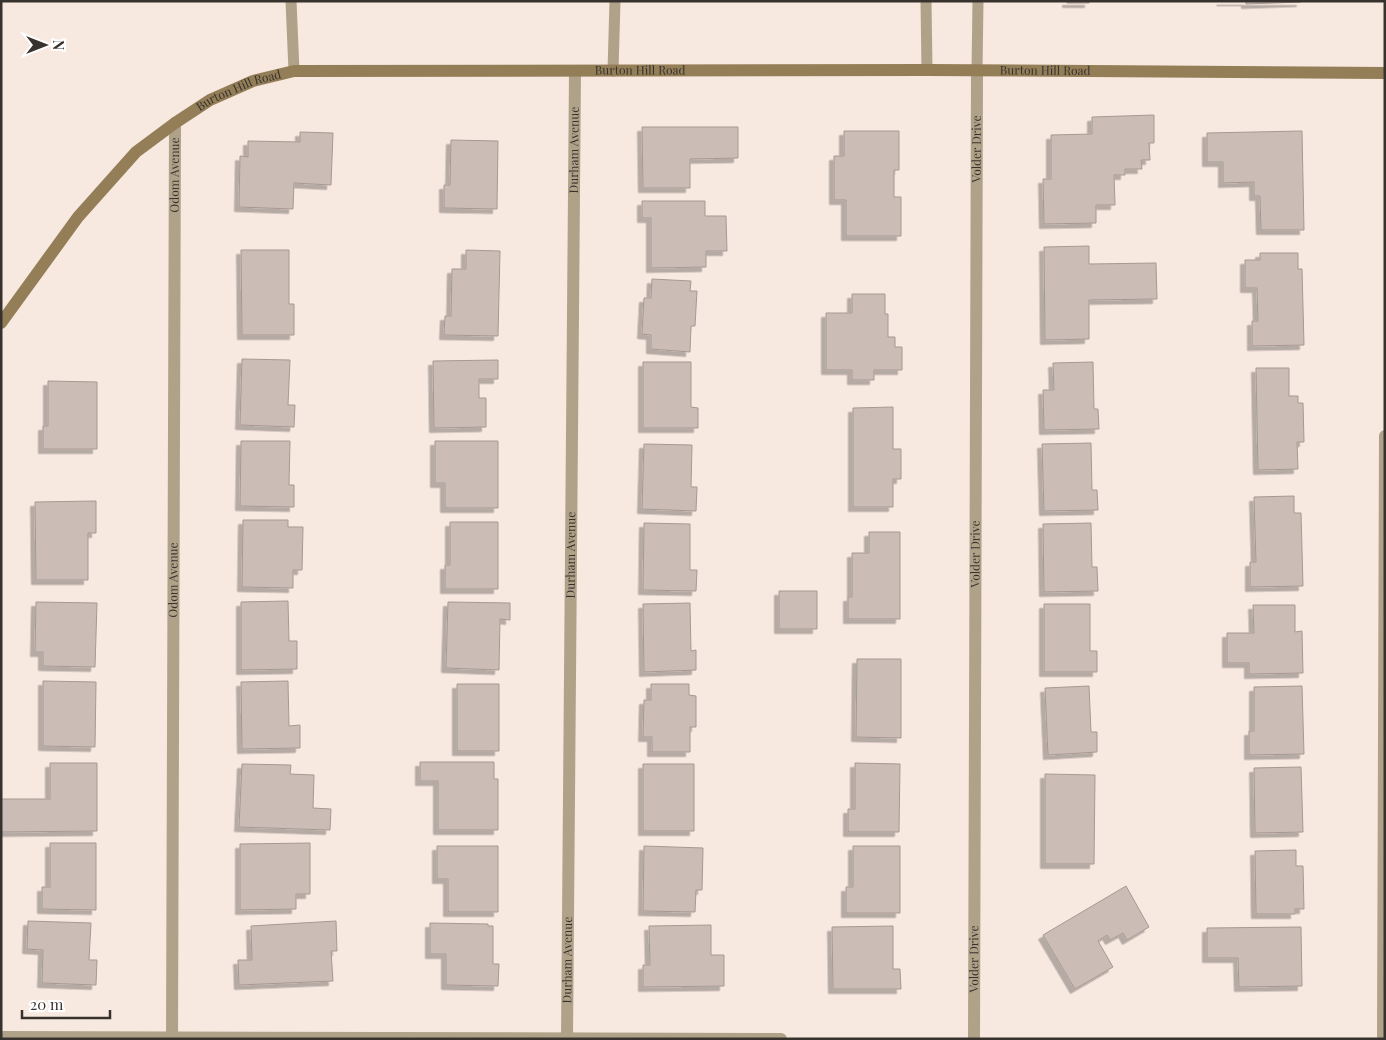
<svg xmlns="http://www.w3.org/2000/svg" width="1386" height="1040" viewBox="0 0 1386 1040" font-family="'Playfair Display',serif">
<style>
.building{fill:#cbbdb6;stroke:#a69992;filter:url(#shadow)}
.lines{fill:none;stroke-linecap:round;stroke-linejoin:round}
.lane{stroke:#b0a288;stroke-width:11}
.street{stroke:#b0a288;stroke-width:12}
.secondary{stroke:#937e57;stroke-width:12}
.labels{text-anchor:middle;stroke-width:4;stroke-linejoin:round;paint-order:stroke}
.street-label{font-size:12px;fill:#38322f;stroke:#fff}
</style>
<defs>
<filter id="shadow"><feDropShadow dx="-4.5" dy="4.5" stdDeviation="0" flood-color="#0004"/></filter>
</defs>
<rect width="100%" height="100%" fill="#f7e8e0"/>
<path class="building" d="M 1067,1 L 1089,1 L 1089,3 L 1067,3 Z
M 1221,1 L 1301,1 L 1301,2 L 1246,4 L 1246,1 Z
M 1154,115 L 1154,143 L 1149,143 L 1150,160 L 1141,160 L 1142,169 L 1125,169 L 1125,175 L 1114,175 L 1115,205 L 1096,205 L 1096,223 L 1044,224 L 1043,179 L 1051,179 L 1051,135 L 1092,134 L 1092,117 Z
M 642,127 L 738,127 L 738,158 L 690,159 L 690,188 L 643,188 Z
M 844,131 L 899,131 L 899,170 L 894,170 L 894,197 L 901,197 L 901,236 L 846,236 L 846,200 L 834,200 L 834,156 L 844,156 Z
M 1302,131 L 1304,230 L 1261,230 L 1260,196 L 1254,196 L 1254,182 L 1223,183 L 1223,162 L 1207,162 L 1207,133 Z
M 300,132 L 333,133 L 331,185 L 294,183 L 293,209 L 239,207 L 240,156 L 248,157 L 248,141 L 300,142 Z
M 451,140 L 498,141 L 497,209 L 444,208 L 444,185 L 450,185 Z
M 642,201 L 705,201 L 705,216 L 726,216 L 727,251 L 706,251 L 706,267 L 651,268 L 651,218 L 642,218 Z
M 1089,246 L 1089,264 L 1156,263 L 1157,299 L 1089,300 L 1089,339 L 1045,340 L 1044,247 Z
M 241,250 L 289,250 L 289,304 L 294,304 L 294,335 L 242,335 Z
M 466,250 L 500,251 L 498,336 L 444,335 L 445,316 L 451,316 L 452,269 L 466,269 Z
M 1260,253 L 1298,253 L 1298,269 L 1302,269 L 1304,345 L 1252,346 L 1252,321 L 1258,321 L 1257,288 L 1245,288 L 1245,260 L 1260,260 Z
M 652,279 L 691,281 L 690,291 L 697,291 L 695,326 L 691,326 L 690,352 L 651,349 L 651,335 L 642,334 L 644,298 L 651,298 Z
M 852,294 L 885,294 L 885,314 L 888,314 L 888,337 L 895,337 L 895,347 L 902,347 L 902,370 L 874,370 L 874,380 L 852,380 L 852,370 L 826,370 L 826,313 L 852,313 Z
M 242,359 L 290,360 L 288,405 L 295,405 L 294,427 L 240,425 Z
M 498,360 L 498,379 L 479,379 L 479,398 L 486,398 L 486,427 L 434,428 L 433,361 Z
M 643,362 L 691,362 L 691,407 L 698,408 L 698,428 L 643,428 Z
M 1093,362 L 1094,409 L 1098,409 L 1099,429 L 1044,430 L 1043,390 L 1054,390 L 1053,363 Z
M 1256,368 L 1289,368 L 1289,396 L 1298,396 L 1298,403 L 1303,403 L 1304,442 L 1297,442 L 1298,469 L 1258,470 Z
M 48,381 L 97,382 L 97,449 L 43,449 L 43,426 L 48,426 Z
M 893,407 L 893,449 L 901,449 L 901,479 L 893,479 L 893,507 L 853,507 L 853,408 Z
M 241,441 L 290,441 L 289,485 L 294,485 L 294,507 L 240,506 Z
M 435,441 L 498,441 L 498,508 L 445,508 L 445,483 L 435,483 Z
M 1091,443 L 1092,490 L 1097,490 L 1098,510 L 1044,511 L 1042,444 Z
M 644,444 L 692,445 L 691,487 L 697,487 L 696,511 L 642,509 Z
M 1294,496 L 1294,513 L 1301,513 L 1303,586 L 1250,587 L 1250,562 L 1256,562 L 1254,497 Z
M 96,501 L 96,533 L 88,533 L 88,580 L 36,580 L 35,502 Z
M 243,520 L 288,520 L 288,527 L 303,527 L 302,570 L 293,570 L 293,588 L 242,587 Z
M 450,522 L 498,522 L 498,589 L 445,589 L 445,565 L 450,565 Z
M 644,523 L 690,524 L 690,570 L 697,570 L 696,591 L 643,590 Z
M 1091,523 L 1092,567 L 1097,567 L 1098,591 L 1044,592 L 1043,524 Z
M 869,532 L 900,532 L 900,619 L 848,619 L 848,597 L 852,597 L 852,553 L 869,553 Z
M 779,591 L 817,591 L 817,629 L 779,629 Z
M 288,601 L 289,641 L 297,641 L 297,669 L 241,670 L 241,602 Z
M 36,602 L 97,603 L 95,667 L 43,666 L 43,652 L 35,652 Z
M 448,602 L 510,603 L 510,620 L 500,619 L 499,670 L 446,668 Z
M 690,603 L 691,651 L 696,650 L 696,670 L 644,672 L 643,604 Z
M 1044,604 L 1090,604 L 1090,651 L 1097,651 L 1097,672 L 1044,672 Z
M 1253,605 L 1295,605 L 1295,632 L 1302,631 L 1303,673 L 1249,674 L 1249,663 L 1227,663 L 1227,633 L 1254,633 Z
M 857,659 L 901,659 L 901,738 L 856,737 Z
M 43,681 L 96,682 L 95,747 L 43,746 Z
M 288,681 L 289,726 L 300,725 L 300,748 L 242,749 L 241,682 Z
M 457,684 L 499,684 L 499,751 L 457,751 Z
M 651,684 L 689,684 L 689,695 L 696,696 L 696,727 L 690,727 L 690,752 L 652,752 L 652,737 L 643,737 L 644,700 L 651,700 Z
M 1089,686 L 1091,732 L 1097,732 L 1097,752 L 1048,755 L 1045,688 Z
M 1302,686 L 1304,754 L 1249,755 L 1249,731 L 1254,731 L 1254,687 Z
M 420,762 L 494,762 L 494,779 L 498,779 L 498,830 L 438,830 L 438,781 L 420,781 Z
M 50,763 L 97,763 L 97,831 L 1,832 L 1,799 L 50,799 Z
M 855,763 L 900,764 L 899,832 L 848,832 L 848,809 L 855,809 Z
M 242,764 L 291,765 L 290,774 L 314,775 L 313,808 L 331,809 L 330,830 L 239,827 Z
M 643,764 L 694,764 L 694,831 L 643,831 Z
M 1301,767 L 1303,832 L 1255,833 L 1254,768 Z
M 1045,774 L 1095,775 L 1094,864 L 1045,864 Z
M 50,843 L 96,843 L 96,910 L 42,909 L 42,887 L 50,887 Z
M 310,843 L 310,894 L 296,894 L 296,909 L 240,910 L 240,844 Z
M 437,846 L 498,846 L 498,912 L 448,912 L 448,879 L 437,879 Z
M 644,846 L 703,848 L 702,890 L 696,890 L 695,912 L 643,911 Z
M 853,846 L 900,846 L 900,913 L 846,913 L 846,887 L 853,887 Z
M 1296,850 L 1296,866 L 1303,866 L 1304,909 L 1295,909 L 1295,914 L 1256,914 L 1255,851 Z
M 1126,886 L 1149,927 L 1127,940 L 1123,933 L 1110,940 L 1107,935 L 1098,941 L 1113,967 L 1075,989 L 1043,935 Z
M 28,921 L 91,923 L 89,960 L 97,960 L 96,985 L 42,983 L 43,950 L 27,949 Z
M 336,921 L 337,951 L 331,951 L 333,981 L 239,985 L 238,960 L 252,960 L 251,926 Z
M 430,923 L 488,924 L 488,926 L 493,926 L 493,964 L 499,964 L 498,986 L 446,985 L 446,954 L 430,954 Z
M 711,925 L 711,955 L 724,955 L 724,986 L 643,987 L 643,965 L 650,965 L 649,926 Z
M 893,926 L 893,969 L 900,969 L 901,989 L 833,989 L 832,927 Z
M 1301,927 L 1302,986 L 1239,987 L 1238,958 L 1207,958 L 1207,928 Z"/>
<g class="lines">
<path class="lane" d="M 291,1 L 294,71
M 926,1 L 927,70
M 613,71 L 615,1
M 977,71 L 978,1"/>
<g class="street">
<path d="M 1,1037 L 781,1039"/>
<path id="s1" d="M 172,1039 L 175,123"/>
<path id="s2" d="M 567,1039 L 575,71"/>
<path id="s3" d="M 974,1039 L 977,71"/>
<path d="M 1383,1039 L 1385,436"/>
</g>
<path class="secondary" id="s4" d="M 1,323 L 78,217 L 136,152 L 175,123 L 210,100 L 253,81 L 294,71 L 927,70 L 1385,73"/>
</g>
<g class="labels">
<g class="street-label">
<text dy="4" stroke="none"><textPath href="#s4" startOffset="744">Burton Hill Road</textPath></text>
<text dy="4" stroke="none"><textPath href="#s4" startOffset="1149">Burton Hill Road</textPath></text>
<text dy="4" stroke="none"><textPath href="#s4" startOffset="339">Burton Hill Road</textPath></text>
<text dy="4" stroke="none"><textPath href="#s2" startOffset="889">Durham Avenue</textPath></text>
<text dy="4" stroke="none"><textPath href="#s3" startOffset="890">Volder Drive</textPath></text>
<text dy="4" stroke="none"><textPath href="#s1" startOffset="864">Odom Avenue</textPath></text>
<text dy="4" stroke="none"><textPath href="#s2" startOffset="484">Durham Avenue</textPath></text>
<text dy="4" stroke="none"><textPath href="#s3" startOffset="485">Volder Drive</textPath></text>
<text dy="4" stroke="none"><textPath href="#s1" startOffset="459">Odom Avenue</textPath></text>
<text dy="4" stroke="none"><textPath href="#s2" startOffset="79">Durham Avenue</textPath></text>
<text dy="4" stroke="none"><textPath href="#s3" startOffset="80">Volder Drive</textPath></text>
</g>
</g>
<rect width="1386" height="1040" fill="none" stroke="#38322f" stroke-width="5"/>
<g transform="translate(45 45) rotate(90)" stroke="#ffffff" stroke-width="4" paint-order="stroke">
<path d="M0-4L9 19L0 12L-9 19Z" fill="#38322f"/>
<text y="-8" font-size="14" font-weight="bold" text-anchor="middle" fill="#38322f">N</text>
</g>
<path d="M22 1010v8h88v-8" fill="none" stroke="#38322f" stroke-width="2.5"/>
<text x="30" y="1010" font-size="15" fill="#38322f" stroke="#ffffff" stroke-width="4" paint-order="stroke">20 m</text>
</svg>
